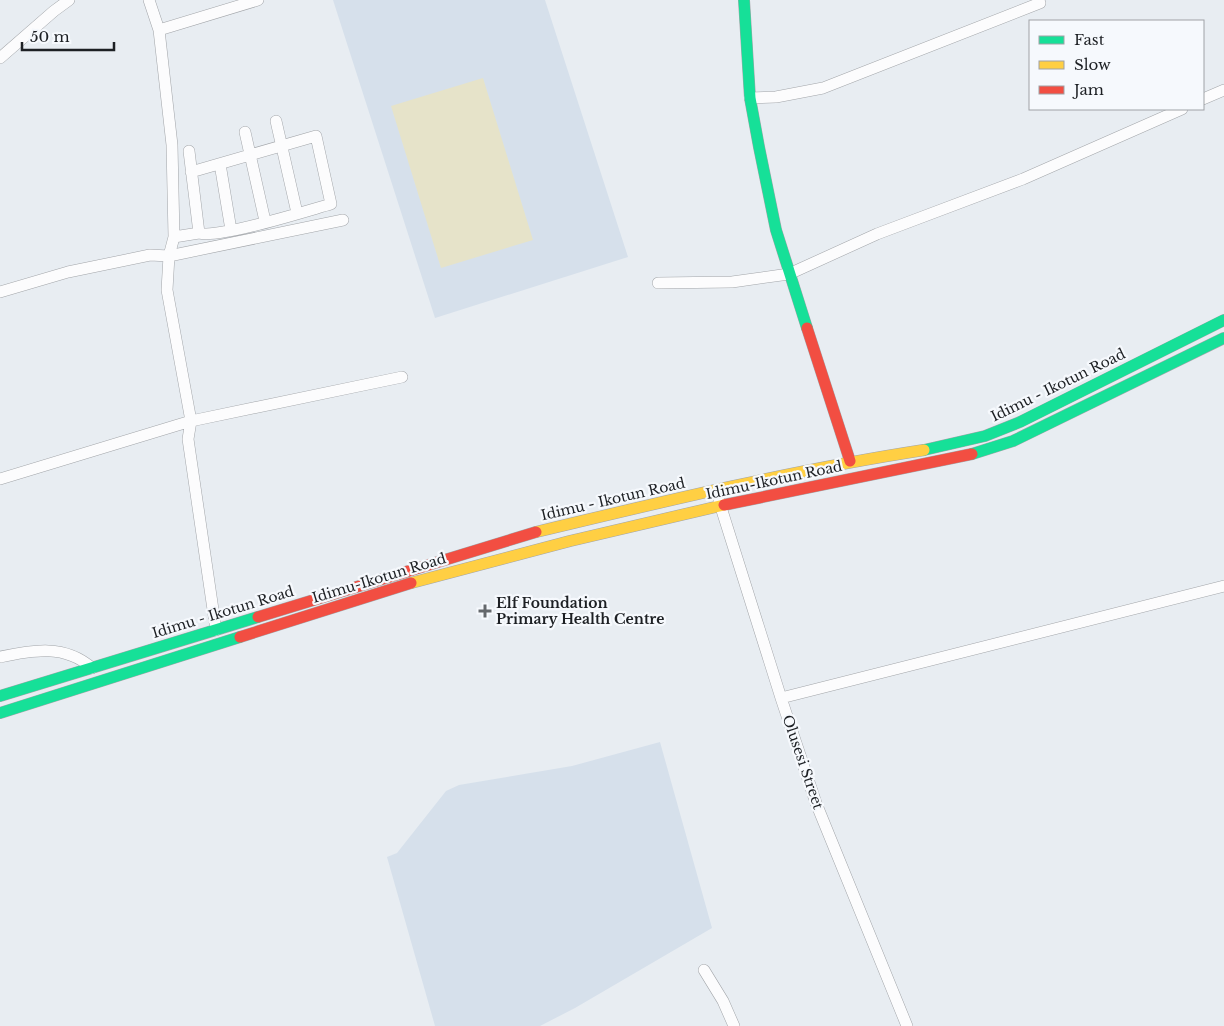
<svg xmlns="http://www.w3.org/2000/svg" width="1224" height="1026" viewBox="0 0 1224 1026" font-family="'Libre Baskerville',serif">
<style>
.built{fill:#d6e0eb}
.green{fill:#e6e3c9}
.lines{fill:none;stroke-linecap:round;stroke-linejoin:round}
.street-casing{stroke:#a2a5a9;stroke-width:12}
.fast-casing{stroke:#a2a5a9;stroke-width:12}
.slow-casing{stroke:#a2a5a9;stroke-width:12}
.jam-casing{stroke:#a2a5a9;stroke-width:12}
.street{stroke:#fcfcfd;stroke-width:11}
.fast{stroke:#16e098;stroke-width:11}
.slow{stroke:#ffcf43;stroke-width:11}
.jam{stroke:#f24e42;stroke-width:11}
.poi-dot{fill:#64686c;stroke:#f6f9fd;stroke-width:2}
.labels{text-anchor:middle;stroke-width:4.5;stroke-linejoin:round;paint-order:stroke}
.street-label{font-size:14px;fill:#1d2024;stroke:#f6f9fd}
.poi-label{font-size:14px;font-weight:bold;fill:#1d2024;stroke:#f6f9fd;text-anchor:start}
</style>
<rect width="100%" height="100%" fill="#e8edf2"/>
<path class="built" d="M 333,0 L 545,0 L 628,257 L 435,318 Z
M 660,742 L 712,928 L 575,1008 L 540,1026 L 435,1026 L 387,857 L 397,853 L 446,791 L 459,785 L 572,766 Z"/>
<path class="green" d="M 483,78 L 533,240 L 441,268 L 391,106 Z"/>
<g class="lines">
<defs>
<path id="street" d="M 149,0 L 159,30 L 172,145 L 174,237 L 169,256 L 167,290 L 191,421 L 188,439 L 216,630
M 159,30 L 258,0
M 0,58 L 54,11 L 69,0
M 750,98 L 776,97 L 823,88 L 1040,3
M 1203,99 L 1224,90
M 276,121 L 297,213
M 245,132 L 265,221
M 220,164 L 231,230
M 191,172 L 316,136 L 331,204 C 306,211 218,239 199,233
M 174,237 L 199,233 L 189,151
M 658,283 L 732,282 L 789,274 L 877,234 L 1023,179 L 1182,109
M 0,292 L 68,272 L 150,255 L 169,256 L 343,220
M 0,479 L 191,421 L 402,377
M 719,501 L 781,698 L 816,803 L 907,1026
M 0,657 C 33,650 65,644 92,668
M 781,698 L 1224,586
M 704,970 L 723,1001 L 734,1026"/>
<path id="fast" d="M 744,0 L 750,98 L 759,147 L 776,230 L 807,328
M 924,450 L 985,436 L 1020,422 L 1224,320
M 972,454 L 1013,441 L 1224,338
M 0,696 L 258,617
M 0,713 L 240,637"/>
<path id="slow" d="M 536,532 C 665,501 794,470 924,450
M 411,583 L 570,541 L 724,505"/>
<path id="jam" d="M 807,328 L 850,461
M 724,505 L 972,454
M 258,617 L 536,532
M 240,637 L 411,583"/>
</defs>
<use href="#street" class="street-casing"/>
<use href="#fast" class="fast-casing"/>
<use href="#slow" class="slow-casing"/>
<use href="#jam" class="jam-casing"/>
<use href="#street" class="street"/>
<use href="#fast" class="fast"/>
<use href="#slow" class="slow"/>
<use href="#jam" class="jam"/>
</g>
<path class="poi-dot" d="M482.5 603.5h5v5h5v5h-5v5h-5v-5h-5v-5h5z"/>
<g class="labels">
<g class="street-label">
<text transform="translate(1058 385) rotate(-26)" y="5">Idimu - Ikotun Road</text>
<text transform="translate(774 480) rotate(-12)" y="5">Idimu-Ikotun Road</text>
<text transform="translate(613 499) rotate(-13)" y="5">Idimu - Ikotun Road</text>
<text transform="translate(379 578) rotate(-17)" y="5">Idimu-Ikotun Road</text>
<text transform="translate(223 612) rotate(-17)" y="5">Idimu - Ikotun Road</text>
<text transform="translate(803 762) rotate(71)" y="5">Olusesi Street</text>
</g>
<g class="poi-label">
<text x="496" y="608">Elf Foundation<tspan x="496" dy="16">Primary Health Centre</tspan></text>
</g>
</g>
<rect x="1029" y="20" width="175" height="90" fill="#f6f9fd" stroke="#9fa2a6"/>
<rect x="1039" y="36" width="25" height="8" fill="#16e098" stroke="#9fa2a6"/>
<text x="1074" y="45" font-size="15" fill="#1d2024">Fast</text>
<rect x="1039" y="61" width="25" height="8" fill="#ffcf43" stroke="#9fa2a6"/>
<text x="1074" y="70" font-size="15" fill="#1d2024">Slow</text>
<rect x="1039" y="86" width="25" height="8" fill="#f24e42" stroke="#9fa2a6"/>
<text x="1074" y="95" font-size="15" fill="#1d2024">Jam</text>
<path d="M22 42v8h92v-8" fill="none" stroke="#1d2024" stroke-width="2.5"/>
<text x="30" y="42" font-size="15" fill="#1d2024" stroke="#f6f9fd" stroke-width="4" paint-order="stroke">50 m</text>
</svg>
